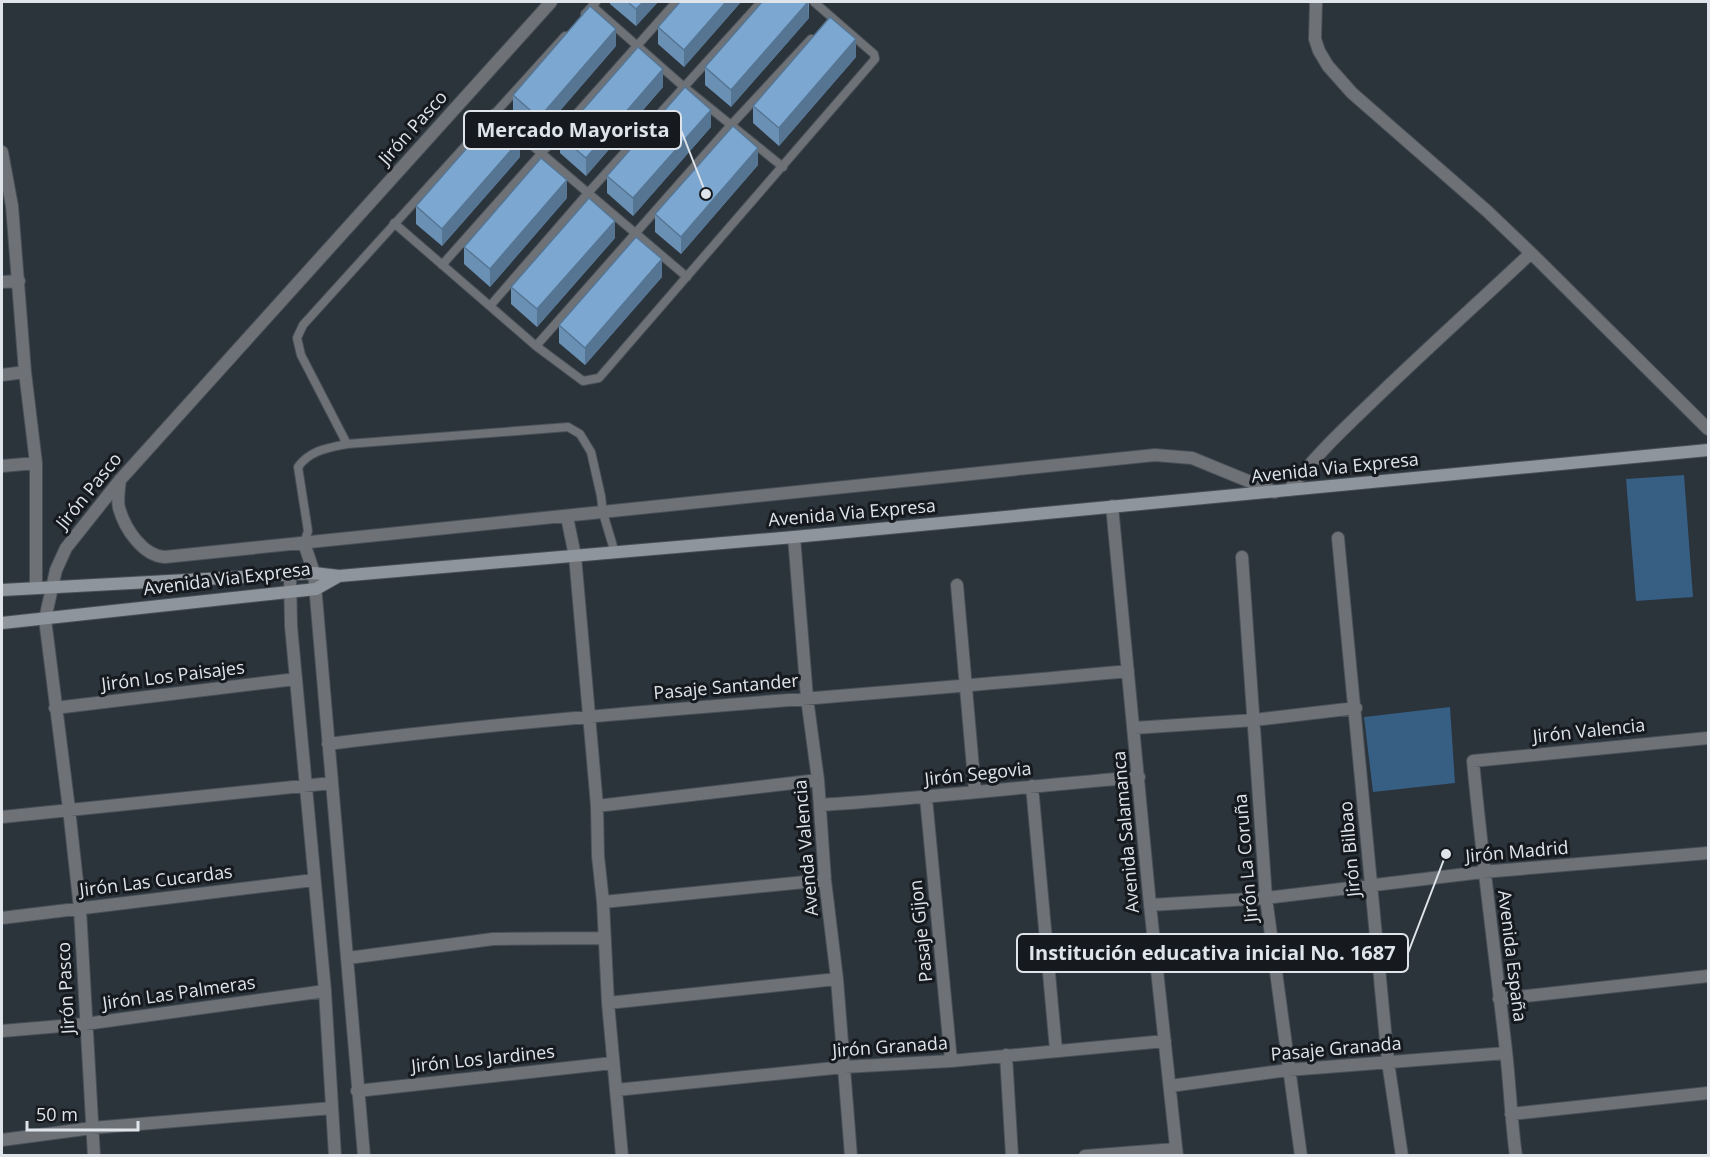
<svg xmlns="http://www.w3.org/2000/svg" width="1710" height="1157" viewBox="0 0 1710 1157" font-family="'Open Sans',sans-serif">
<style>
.green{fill:#375e83}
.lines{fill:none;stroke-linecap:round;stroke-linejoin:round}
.lane-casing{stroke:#484f57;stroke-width:10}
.street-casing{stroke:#484f57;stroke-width:14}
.secondary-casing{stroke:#484f57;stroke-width:14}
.lane{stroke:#6e7276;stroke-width:8}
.street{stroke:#6e7276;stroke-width:12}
.secondary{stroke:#8f959c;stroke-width:12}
.wall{fill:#6a90b4}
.shaded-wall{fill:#567592}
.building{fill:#7ba7d1;stroke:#567592;stroke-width:1.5}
.labels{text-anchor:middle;stroke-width:6;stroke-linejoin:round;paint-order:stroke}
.street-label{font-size:18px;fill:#dfe4ea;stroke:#161a1e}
.leader{fill:none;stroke:#dfe4ea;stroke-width:2}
.callout-dot{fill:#dfe4ea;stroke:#161a1e;stroke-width:2}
.callout{fill:#161a1e;stroke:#dfe4ea;stroke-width:2}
.callout-label{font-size:20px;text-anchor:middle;font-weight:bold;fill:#dfe4ea}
</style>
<rect width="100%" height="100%" fill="#2b333b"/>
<path class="green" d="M 1684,475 L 1693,597 L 1636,601 L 1626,479 Z
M 1450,707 L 1455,783 L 1373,792 L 1364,717 Z"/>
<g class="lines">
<defs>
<path id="lane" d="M 592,6 L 684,87 L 783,167
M 585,14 L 596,2
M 494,113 L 687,277
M 394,223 L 536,346 L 583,381 L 599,378 L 875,59 L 874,54 L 814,2
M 442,265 L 676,2
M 490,306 L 587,194 L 761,2
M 536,346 L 731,125 L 811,39
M 347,444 L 568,427 L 580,434 L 591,452 L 601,496 L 603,513 L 615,553
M 304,543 L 308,531 L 298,467 C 310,450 328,448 347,444 L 301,355 L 297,338 L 303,325 L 565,36"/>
<path id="street" d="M 1316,2 L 1315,39 L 1319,51 L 1328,66 L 1352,93 L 1487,211 L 1531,253 L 1708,429
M 2,152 L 12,206 L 25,372 L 36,463 L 36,587
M 2,282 L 19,281
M 2,375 L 25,372
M 2,466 L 36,463
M 120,480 C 119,489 117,500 119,508 C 125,529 143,556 165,557 L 1155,455 L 1192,458 L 1275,492
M 1289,490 C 1315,455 1348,425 1380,394 C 1430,346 1481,300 1531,253
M 1112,506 L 1150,905 L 1177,1156
M 567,517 L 575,556 L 597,806 L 598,856 L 603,902 L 608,1003 L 622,1156
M 794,537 L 807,698 L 818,780 L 825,880 L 837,979 L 851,1156
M 1338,538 L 1388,1062 L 1402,1156
M 304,543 L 314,573 L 364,1156
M 1242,557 L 1266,898 L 1301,1156
M 290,575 L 291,626 L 325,991 L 335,1156
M 957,585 L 975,791
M 55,708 L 296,679
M 1134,728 L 1254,720 L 1356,708
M 328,744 C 594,711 862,697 1128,671
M 1032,786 L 1056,1050
M 926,798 L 951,1061
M 820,805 C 927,798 1033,786 1139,777
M 597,806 L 818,780
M 2,817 L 332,783
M 603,902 L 825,880
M 1150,905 L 1266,898 L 1483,872 L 1708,853
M 2,918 L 314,880
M 348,958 L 493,939 L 604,938
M 1499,999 L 1708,976
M 608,1003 L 837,979
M 2,1031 L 85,1024 L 325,991
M 1006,1055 L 1012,1156
M 1170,1086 L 1288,1070 L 1506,1053
M 616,1090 L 844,1067 L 951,1061 L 1165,1041
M 357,1091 L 612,1063
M 1511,1114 L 1708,1093
M 2,1140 L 92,1128 L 332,1108
M 94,1156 L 80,909 L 69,809 L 45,619 L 56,570 L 66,548 L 120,480 L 551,2
M 1085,1156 L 1176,1149
M 1516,1156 C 1511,1121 1510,1086 1506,1051 C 1495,954 1482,858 1473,761 L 1708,738"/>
<path id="secondary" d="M 2,590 L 314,573 L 339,576
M 2,623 L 316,589 L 339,576 L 794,537 L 1708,450"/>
</defs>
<use href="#lane" class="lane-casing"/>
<use href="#street" class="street-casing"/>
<use href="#secondary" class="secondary-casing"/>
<use href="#lane" class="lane"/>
<use href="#street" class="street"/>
<use href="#secondary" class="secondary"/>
</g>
<path class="wall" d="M 610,2 L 658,2 L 636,26 L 610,4 Z
M 680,2 L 741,2 L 684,67 L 658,44 L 658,27 Z
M 809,2 L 809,18 L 731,107 L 705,85 L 705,67 Z
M 616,46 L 539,135 L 513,113 L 513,95 Z
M 856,57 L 779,146 L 753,123 L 753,106 Z
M 663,87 L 586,176 L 560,153 L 560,136 Z
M 711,127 L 633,216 L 607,193 L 607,176 Z
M 520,157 L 442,246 L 416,224 L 416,206 Z
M 758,165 L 681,254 L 655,232 L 655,214 Z
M 567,198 L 490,287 L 464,264 L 464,247 Z
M 615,238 L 537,327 L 511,304 L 511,287 Z
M 662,277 L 585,365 L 559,343 L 559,325 Z"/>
<path class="shaded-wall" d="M 643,2 L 658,2 L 636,26 L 636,9 Z
M 726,2 L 741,2 L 684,67 L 684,50 Z
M 808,2 L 809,18 L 731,107 L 731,90 Z
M 616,29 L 616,46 L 539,135 L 539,118 Z
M 856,39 L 856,57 L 779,146 L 779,128 Z
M 663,69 L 663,87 L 586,176 L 586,158 Z
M 711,110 L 711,127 L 633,216 L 633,198 Z
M 520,140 L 520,157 L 442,246 L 442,229 Z
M 758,148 L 758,165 L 681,254 L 681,237 Z
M 567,180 L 567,198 L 490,287 L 490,269 Z
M 615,221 L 615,238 L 537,327 L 537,309 Z
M 662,259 L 662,277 L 585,365 L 585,348 Z"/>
<path class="building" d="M 628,2 L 643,2 L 636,9 Z
M 680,2 L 726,2 L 684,50 L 658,27 Z
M 762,2 L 808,2 L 731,90 L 705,67 Z
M 590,6 L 616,29 L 539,118 L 513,95 Z
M 830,17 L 856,39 L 779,128 L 753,106 Z
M 638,47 L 663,69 L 586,158 L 560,136 Z
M 685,87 L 711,110 L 633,198 L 607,176 Z
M 494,117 L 520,140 L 442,229 L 416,206 Z
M 733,126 L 758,148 L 681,237 L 655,214 Z
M 541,158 L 567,180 L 490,269 L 464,247 Z
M 589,198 L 615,221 L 537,309 L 511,287 Z
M 636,237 L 662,259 L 585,348 L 559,325 Z"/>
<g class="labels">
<g class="street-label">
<text transform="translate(413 128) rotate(-48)" y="6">Jirón Pasco</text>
<text transform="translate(1335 468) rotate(-6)" y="6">Avenida Via Expresa</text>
<text transform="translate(89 491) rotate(-51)" y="6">Jirón Pasco</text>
<text transform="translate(852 513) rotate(-5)" y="6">Avenida Via Expresa</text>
<text transform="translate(227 579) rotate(-7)" y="6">Avenida Via Expresa</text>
<text transform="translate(173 676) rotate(-7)" y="6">Jirón Los Paisajes</text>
<text transform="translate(726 687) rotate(-5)" y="6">Pasaje Santander</text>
<text transform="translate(1589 731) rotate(-6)" y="6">Jirón Valencia</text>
<text transform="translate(978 774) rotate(-6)" y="6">Jirón Segovia</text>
<text transform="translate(1126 832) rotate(-95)" y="6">Avenida Salamanca</text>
<text transform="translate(806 848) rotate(-95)" y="6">Avenda Valencia</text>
<text transform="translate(1350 849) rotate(-95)" y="6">Jirón Bilbao</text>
<text transform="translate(1517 852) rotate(-5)" y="6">Jirón Madrid</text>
<text transform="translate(1246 858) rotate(-95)" y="6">Jirón La Coruña</text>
<text transform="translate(156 881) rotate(-7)" y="6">Jirón Las Cucardas</text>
<text transform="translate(921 931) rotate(-96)" y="6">Pasaje Gijon</text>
<text transform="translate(1512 956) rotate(83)" y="6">Avenida España</text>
<text transform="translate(66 988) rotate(-93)" y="6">Jirón Pasco</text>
<text transform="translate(179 993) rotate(-8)" y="6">Jirón Las Palmeras</text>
<text transform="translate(890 1047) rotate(-4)" y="6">Jirón Granada</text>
<text transform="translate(1336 1049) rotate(-5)" y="6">Pasaje Granada</text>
<text transform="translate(483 1059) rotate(-6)" y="6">Jirón Los Jardines</text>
</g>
</g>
<path class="leader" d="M706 194L681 130M1446 854L1408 953"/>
<g class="callout-dot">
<circle cx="706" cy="194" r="6"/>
<circle cx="1446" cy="854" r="6"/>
</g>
<g class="callout">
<rect x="464" y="111" width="217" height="38" rx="6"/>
<rect x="1017" y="934" width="391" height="38" rx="6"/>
</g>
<g class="callout-label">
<text x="573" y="137">Mercado Mayorista</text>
<text x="1212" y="960">Institución educativa inicial No. 1687</text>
</g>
<rect width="1710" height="1157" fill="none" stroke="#dfe4ea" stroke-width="6"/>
<path d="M27 1121v9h111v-9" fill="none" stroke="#dfe4ea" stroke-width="3"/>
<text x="36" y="1121" font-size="18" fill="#dfe4ea" stroke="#161a1e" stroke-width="4.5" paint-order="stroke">50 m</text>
</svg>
